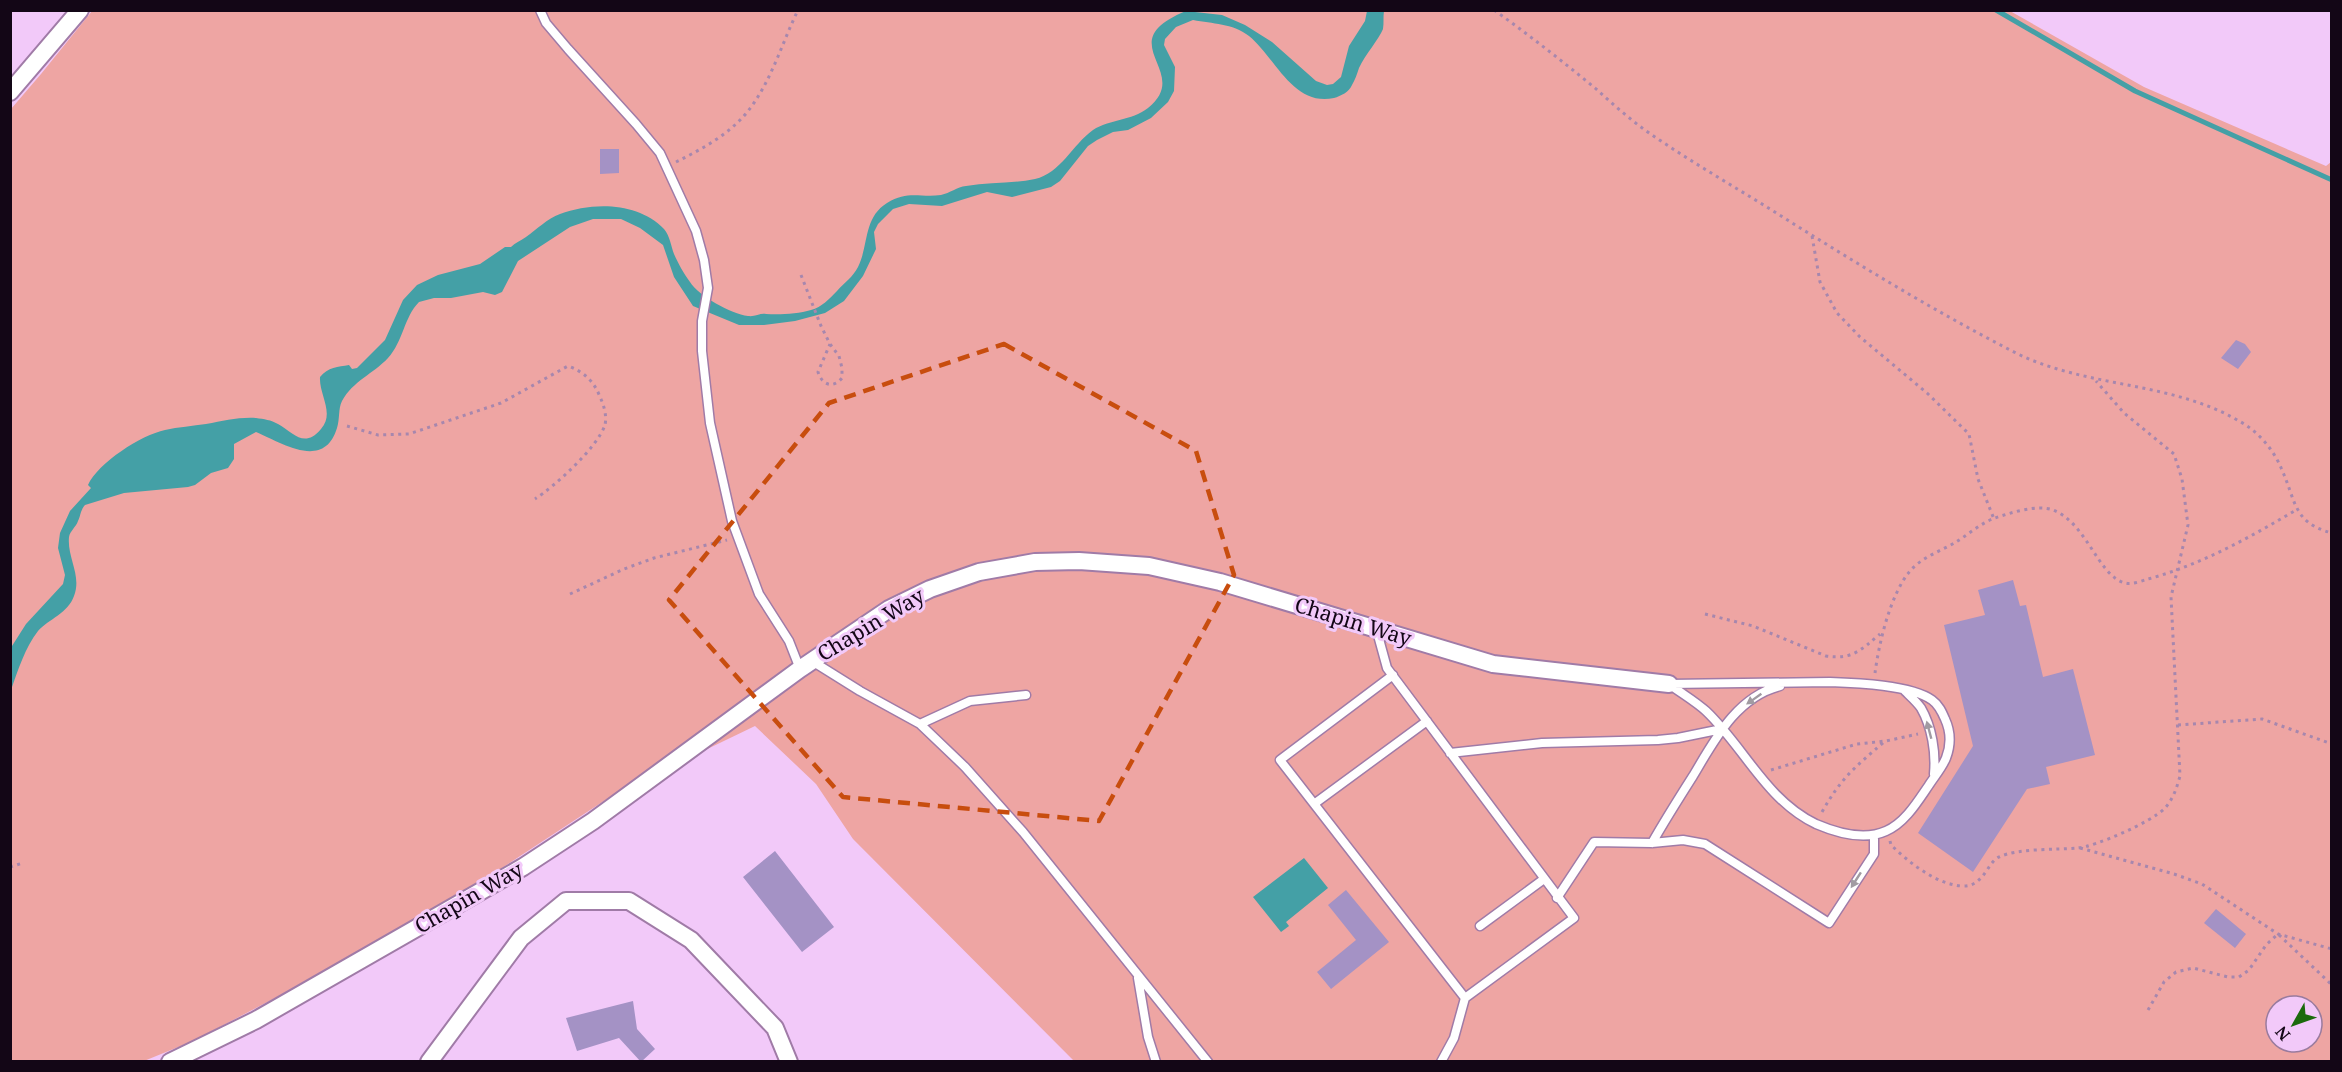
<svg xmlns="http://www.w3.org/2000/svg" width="2342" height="1072" viewBox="0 0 2342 1072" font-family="'Noto Serif',serif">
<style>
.green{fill:#eea5a3;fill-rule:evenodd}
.water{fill:#44a0a6}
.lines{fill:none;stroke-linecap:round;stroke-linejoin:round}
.stream{stroke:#44a0a6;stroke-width:5}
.building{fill:#a492c5}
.lane-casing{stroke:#a07ba7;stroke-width:11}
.street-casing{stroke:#a07ba7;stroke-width:20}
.path{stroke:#a787ad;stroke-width:3;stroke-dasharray:3 4.5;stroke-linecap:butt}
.lane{stroke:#fff;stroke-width:8}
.street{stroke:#fff;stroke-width:16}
.oneway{fill:#a19ba2}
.marked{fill:none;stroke:#c84d0e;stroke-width:4.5;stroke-dasharray:12 8;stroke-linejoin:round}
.labels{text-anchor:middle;stroke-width:6;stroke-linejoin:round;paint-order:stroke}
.street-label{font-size:21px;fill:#130616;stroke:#f2c9f9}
</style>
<rect width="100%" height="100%" fill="#f2c9f9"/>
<path class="green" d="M 92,11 L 2010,11 L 2144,87 L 2326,166 L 2331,162 L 2331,1061 L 1074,1061 L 853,839 L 816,784 L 755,726 L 616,793 L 496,872 L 277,997 L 193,1041 L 144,1061 L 11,1062 L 11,109 L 41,74 ZM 2276,1006 L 2312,1006 L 2312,1042 L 2276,1042 Z"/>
<path class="water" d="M 1186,11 L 1222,15 L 1245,25 L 1272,42 L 1316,81 L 1327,85 L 1333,84 L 1341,77 L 1349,46 L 1365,21 L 1367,11 L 1384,11 C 1383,17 1384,23 1383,29 C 1379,39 1365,55 1359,68 C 1357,74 1355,80 1352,85 C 1349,92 1341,96 1334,98 C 1293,107 1275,57 1249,36 C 1232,23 1213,24 1193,20 L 1176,27 L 1165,39 L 1164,45 L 1175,67 L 1174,91 L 1168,102 L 1151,118 L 1128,130 L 1113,132 L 1097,140 L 1088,146 L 1060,181 L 1051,187 L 1012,197 L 987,192 L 942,206 L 909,204 L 893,209 L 878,224 L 874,232 L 876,249 L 863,276 L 844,301 L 825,313 L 795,321 L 764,325 L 739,325 L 693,306 L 674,277 L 663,245 L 640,228 L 621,219 L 593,219 L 570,227 L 518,261 L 502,292 L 495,295 L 483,292 L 451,298 L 434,298 L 419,302 C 404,317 403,342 388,358 C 373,374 353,381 342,401 C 338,409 340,419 337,428 C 324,471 282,443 256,432 L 234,444 L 234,459 L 228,468 L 211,473 L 195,485 L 188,487 L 124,493 L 85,505 C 80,511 81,515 78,521 C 76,527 70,531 69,537 C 67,558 82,575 74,596 C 68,613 49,619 38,631 C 25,648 18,670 11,690 L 12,646 L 26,624 L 63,584 L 65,575 L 58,548 L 60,533 L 70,511 L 91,488 L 88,485 C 98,463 141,435 165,430 C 178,427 193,426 206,424 C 224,421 238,417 256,418 C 264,419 271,420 278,424 C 294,433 304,449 321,429 C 335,413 319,395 320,377 C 328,367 338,367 349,365 L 352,369 L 357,368 L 385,340 L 403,300 L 417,285 L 438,275 L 480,264 L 505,247 L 511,247 C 515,243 520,241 526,237 C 537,229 547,219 560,214 C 593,202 638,202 664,229 C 670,236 671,246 674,254 C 678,263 684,274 690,282 C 699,296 731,314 748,316 C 755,317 760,313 766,314 C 779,315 798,314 811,310 C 822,307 829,299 837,291 C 844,283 853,277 858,267 C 869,245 863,218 887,203 C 908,190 920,198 941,195 C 950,193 957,187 966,186 C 989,182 1012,184 1035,179 C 1061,173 1072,145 1093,130 C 1110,119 1131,121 1148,108 C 1194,71 1108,43 1186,11 Z
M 1304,858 L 1328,888 L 1286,922 L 1289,926 L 1281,932 L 1253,897 Z"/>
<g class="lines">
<path class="stream" d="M 1996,10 L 2135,91 L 2332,180"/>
</g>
<path class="building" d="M 600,149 L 619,149 L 619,173 L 600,174 Z
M 2236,340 L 2245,344 L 2251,352 L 2238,369 L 2221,358 Z
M 2013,580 L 2020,606 L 2026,605 L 2043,677 L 2073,669 L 2095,755 L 2046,767 L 2050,784 L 2027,789 L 1973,872 L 1918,833 L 1973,746 L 1944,625 L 1985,615 L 1978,590 Z
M 775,851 L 834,927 L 802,952 L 743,877 Z
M 1346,890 L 1389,942 L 1331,989 L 1317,972 L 1356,940 L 1328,905 Z
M 2216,909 L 2246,934 L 2235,948 L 2204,923 Z
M 633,1001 L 637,1029 L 655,1049 L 641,1062 L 619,1038 L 577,1051 L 566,1018 Z"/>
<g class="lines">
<defs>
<path id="lane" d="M 540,10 L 546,23 L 568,49 L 636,124 L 660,153 L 696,231 L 704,260 L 708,288 L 702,321 L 702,351 L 710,423 L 732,521 L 759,594 L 789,641 L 800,669
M 1376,628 L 1387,668 L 1574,918 L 1465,998 L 1454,1038 L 1441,1062
M 812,661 L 860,691 L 920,724 L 965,767 L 1023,832 L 1208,1062
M 1393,675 L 1280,760 L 1465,998
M 1830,682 C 1857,683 1911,685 1932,700 C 1939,705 1942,712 1945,719 C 1951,732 1951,745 1946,758 C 1942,768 1934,777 1929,785 C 1918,801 1905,823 1886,831 C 1864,841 1837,833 1816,824 C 1766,800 1744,747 1706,711 C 1695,701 1681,693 1669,684 Z
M 1905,691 C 1910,696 1917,702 1921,708 C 1932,727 1936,753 1934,774
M 920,724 L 970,701 L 1026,695
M 1450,753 L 1542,743 L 1658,740 L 1678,738 L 1722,729
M 1314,804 L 1427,721
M 1652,843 C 1665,820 1679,798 1693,776 C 1714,741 1736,697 1780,686
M 1557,898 L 1594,842 L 1652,843 L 1683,840 L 1705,844 L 1829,923 L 1874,854 L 1874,835
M 1480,926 L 1544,879
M 1138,978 L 1148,1037 L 1156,1062"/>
<path id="street" d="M 10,92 L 80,10
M 170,1062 L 256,1020 L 523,867 L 593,821 L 800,669 L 889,609 L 930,589 L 979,572 L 1035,562 L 1079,561 L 1149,566 L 1220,582 L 1493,664 L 1669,684
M 429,1062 L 521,938 L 566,901 L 629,901 L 691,940 L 775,1028 L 789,1062"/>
</defs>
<use href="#lane" class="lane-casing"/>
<use href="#street" class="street-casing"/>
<path class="path" d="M 1494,10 C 1529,35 1562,61 1595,88 C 1615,106 1636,125 1658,139 C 1695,164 1733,186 1770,209 C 1851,260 1932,310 2016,353 C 2086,388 2171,381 2239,421 C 2258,431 2274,450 2282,470 C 2296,501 2293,523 2332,533
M 676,162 C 702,149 730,134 748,111 C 771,82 782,43 798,10
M 1812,236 L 1820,282 L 1837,313 L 1860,337 L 1927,393 L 1969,434 L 1978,479 L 1994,519
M 801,275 L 821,326 L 830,344 L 839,356 L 842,368 L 842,378 C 833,389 822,385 818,372 L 830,344
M 347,426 L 378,435 L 409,434 L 501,403 L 568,366 C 584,372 594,381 600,397 C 604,405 607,416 605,425 C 597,448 555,486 535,499
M 570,594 L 624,569 L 654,558 L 727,540
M 1705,614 L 1753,626 L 1826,656 C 1852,660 1861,650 1880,634
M 1875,673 C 1879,643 1890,595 1910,571 C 1922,557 1941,551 1956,542 C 1969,534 1981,523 1995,518 C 2010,513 2037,504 2053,510 C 2087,523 2098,576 2125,583 C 2132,585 2141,581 2148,579 C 2200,565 2249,538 2296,510
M 2178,725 L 2262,719 L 2332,744
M 1771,770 L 1857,744 L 1886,741 L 1918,734
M 1822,812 C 1841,778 1855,767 1884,742
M 1890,841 L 1891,845 C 1910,863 1934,883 1961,886 C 1984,888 1987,862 1999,857 C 2018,848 2056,850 2077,848 C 2095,847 2151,822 2164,809 C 2173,800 2177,787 2180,776 L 2171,597 L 2188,525 L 2182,479 L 2174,454 L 2124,413 L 2096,381
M 2080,848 L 2174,874 L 2202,884 L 2278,934 L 2332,949
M 10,867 L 23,863
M 2148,1010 L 2164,982 L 2176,972 L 2193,968 L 2228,977 L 2239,977 L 2249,970 L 2266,945 L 2278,934 L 2332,985"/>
<use href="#lane" class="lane"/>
<use href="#street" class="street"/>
</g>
<defs><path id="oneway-solid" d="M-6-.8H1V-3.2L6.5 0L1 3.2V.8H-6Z" transform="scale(1.5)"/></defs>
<g class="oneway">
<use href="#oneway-solid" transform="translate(1754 699) rotate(145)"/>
<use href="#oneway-solid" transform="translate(1929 730) rotate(-105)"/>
<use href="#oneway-solid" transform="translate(1856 880) rotate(123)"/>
</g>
<path class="marked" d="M 1004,344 L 1196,451 L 1234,575 L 1099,821 L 843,797 L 669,600 L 829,403 Z"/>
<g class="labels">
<g class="street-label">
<text transform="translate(1353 622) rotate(17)" y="7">Chapin Way</text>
<text transform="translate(871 625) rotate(-31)" y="7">Chapin Way</text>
<text transform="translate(469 898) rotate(-30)" y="7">Chapin Way</text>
</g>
</g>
<rect width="2342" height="1072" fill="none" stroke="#130616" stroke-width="24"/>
<g transform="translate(2294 1024) rotate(230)"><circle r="28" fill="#f2c9f9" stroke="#997b9e" stroke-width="1.5"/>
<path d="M0-4.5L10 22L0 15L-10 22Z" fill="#1b6a0c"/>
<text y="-9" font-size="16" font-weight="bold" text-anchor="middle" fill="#130616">N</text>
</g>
</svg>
